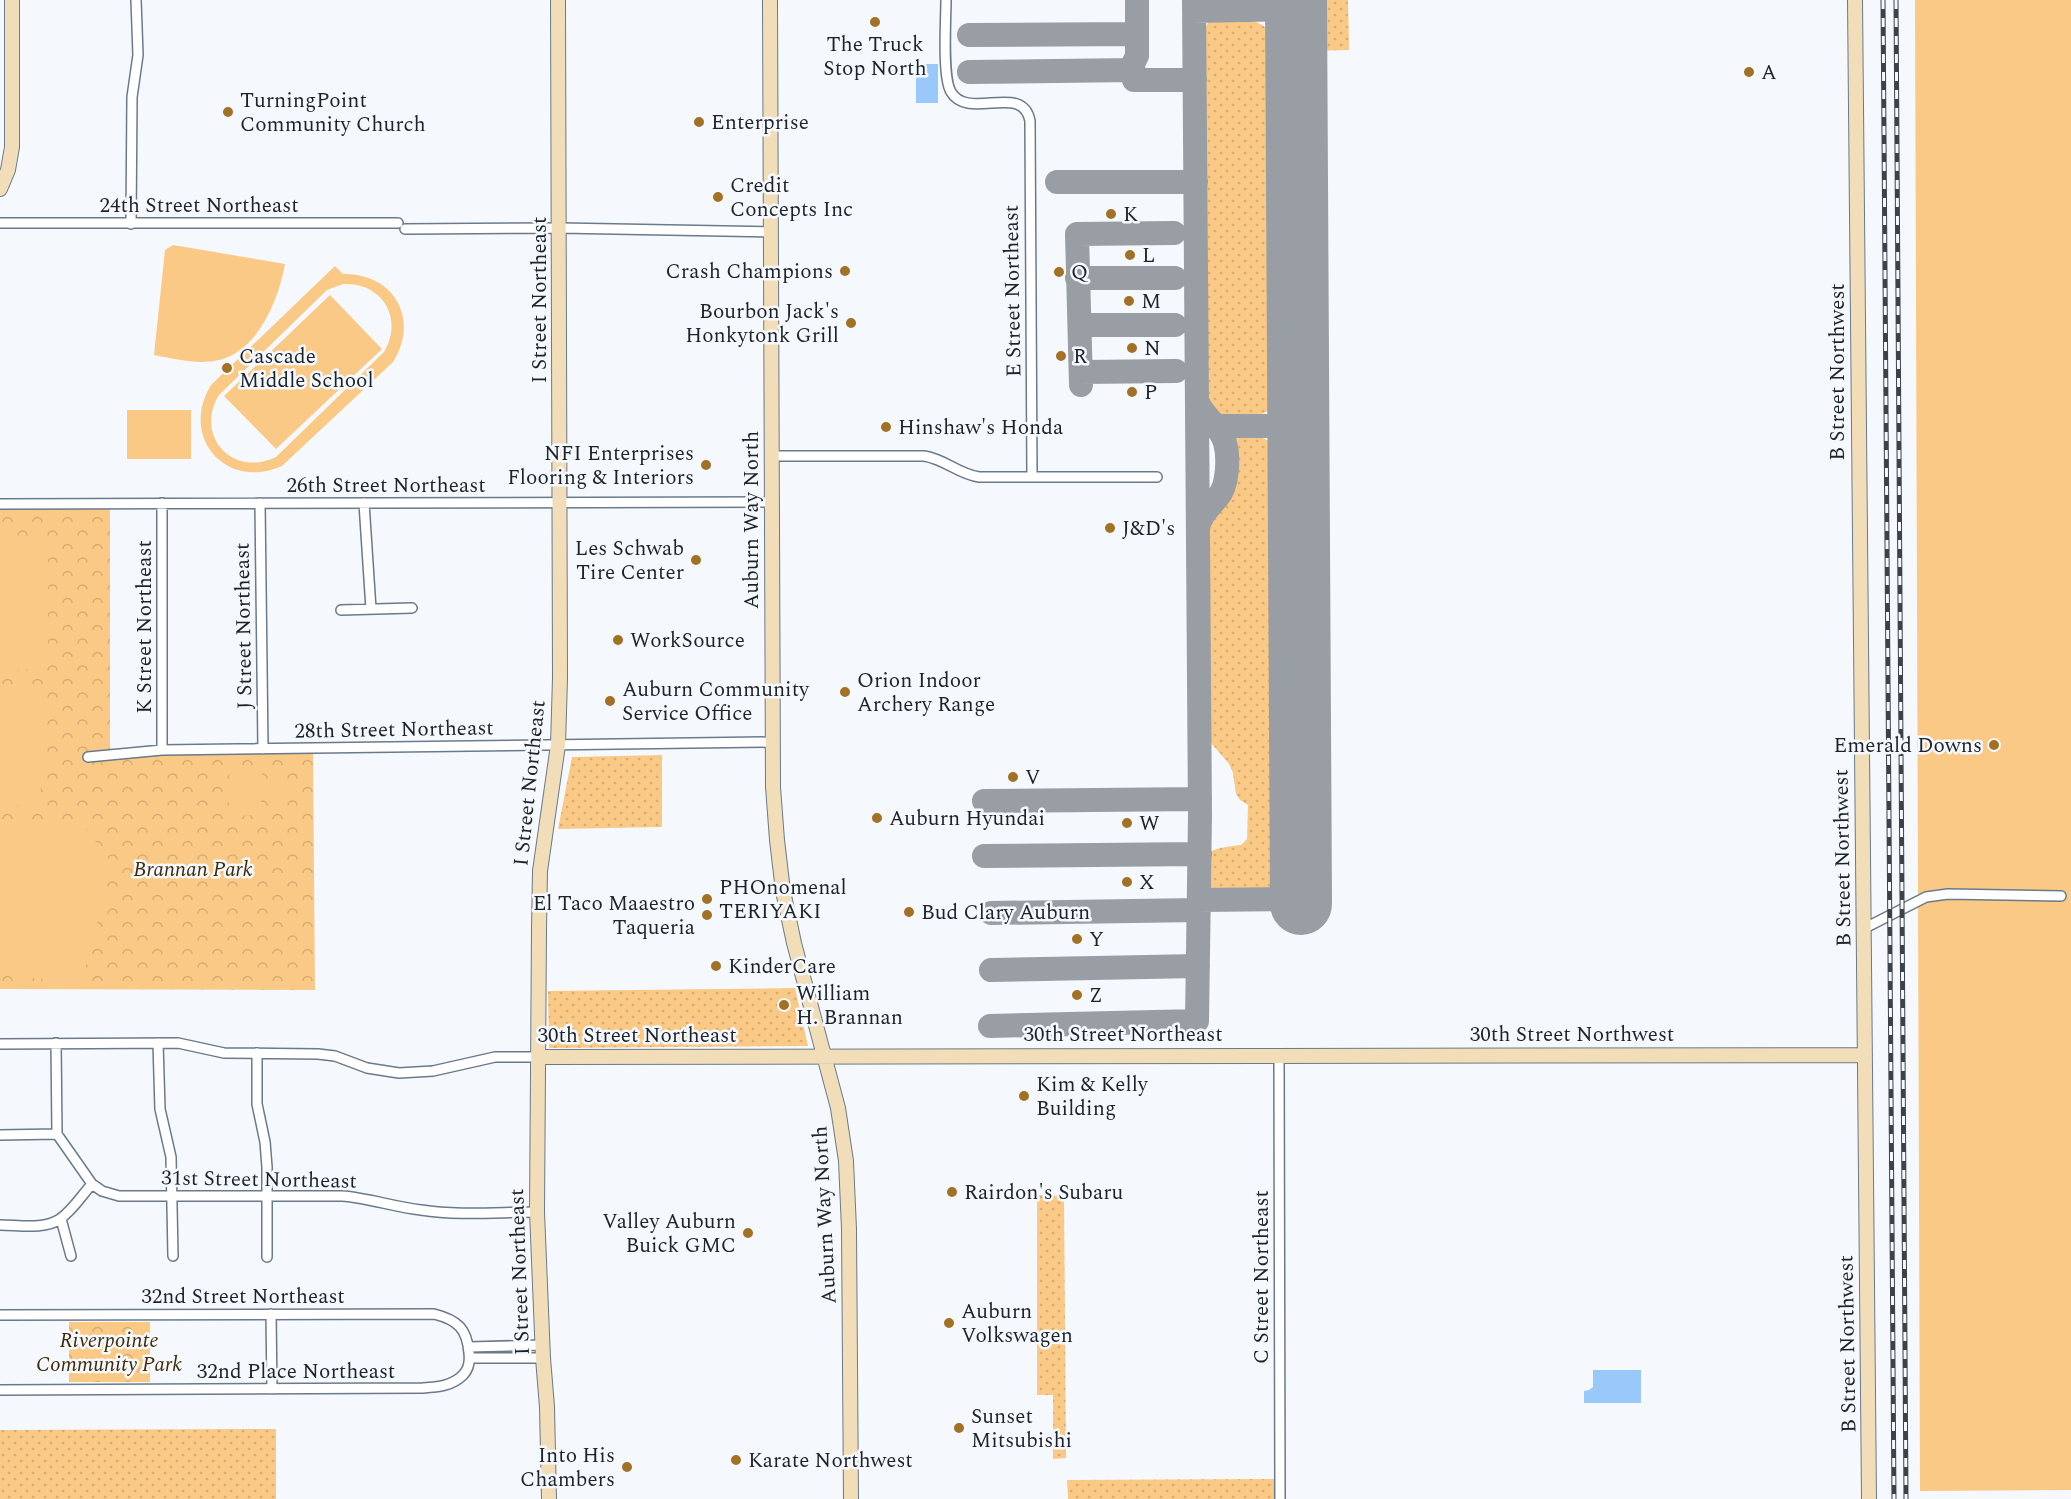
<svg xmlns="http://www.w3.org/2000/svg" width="2071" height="1499" viewBox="0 0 2071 1499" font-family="Spectral,serif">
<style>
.grass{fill:url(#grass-dots)}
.park{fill:url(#park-crowns)}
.garden{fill:#fac985;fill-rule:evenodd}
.water{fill:#99c9fa}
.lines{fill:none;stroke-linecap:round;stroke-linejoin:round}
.taxiway{stroke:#989ea3;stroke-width:24}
.runway{stroke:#989ea3;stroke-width:62}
.street-casing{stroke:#697a8b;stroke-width:12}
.secondary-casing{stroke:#697a8b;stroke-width:16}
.street{stroke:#fff;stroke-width:9}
.secondary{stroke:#f2ddb9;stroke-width:14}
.rail-casing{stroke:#3c4249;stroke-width:5}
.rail{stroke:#f5f9fd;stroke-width:3;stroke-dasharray:9;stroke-linecap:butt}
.poi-dot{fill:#a27126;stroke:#f5f9fd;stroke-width:2}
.labels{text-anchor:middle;stroke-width:5;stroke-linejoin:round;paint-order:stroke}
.poi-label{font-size:21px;fill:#1c232a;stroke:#f5f9fd;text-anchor:start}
.street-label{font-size:21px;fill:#1c232a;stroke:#f5f9fd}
.park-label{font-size:21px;font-style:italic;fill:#3f2a09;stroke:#f5f9fd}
</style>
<defs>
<pattern id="grass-dots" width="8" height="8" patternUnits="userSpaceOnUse" patternTransform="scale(1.5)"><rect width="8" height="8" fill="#fac985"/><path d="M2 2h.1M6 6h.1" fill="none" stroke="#d6ac73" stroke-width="1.8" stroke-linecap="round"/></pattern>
<pattern id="park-crowns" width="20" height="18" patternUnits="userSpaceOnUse" patternTransform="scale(1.5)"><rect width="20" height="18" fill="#fac985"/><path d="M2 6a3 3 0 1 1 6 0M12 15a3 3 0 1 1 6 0" fill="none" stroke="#d6ac73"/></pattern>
</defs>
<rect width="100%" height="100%" fill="#f5f9fd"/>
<path class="grass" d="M 1308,0 L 1348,0 L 1349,50 L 1311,51 Z
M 1228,18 C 1252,20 1264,20 1278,41 L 1279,389 L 1273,409 C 1252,419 1221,426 1206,404 L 1204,215 L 1200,94 L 1202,38 L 1208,22 Z
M 1240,434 C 1259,436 1273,437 1280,457 L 1284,769 L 1283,893 C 1259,899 1228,898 1204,891 C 1196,852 1206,849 1241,845 L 1247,839 L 1248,805 L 1240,800 L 1236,794 L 1233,773 L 1229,764 L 1206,737 L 1204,530 C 1207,513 1225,506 1230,491 C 1235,474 1229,455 1231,438 Z
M 662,755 L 662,827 L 558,829 L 572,757 Z
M 795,988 L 808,1046 L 549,1048 L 548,991 Z
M 1037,1195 L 1064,1196 L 1066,1458 L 1053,1459 L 1053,1395 L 1037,1395 Z
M 276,1429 L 276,1499 L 0,1499 L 0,1430 Z
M 1274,1479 L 1274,1499 L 1068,1499 L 1067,1480 Z"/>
<path class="park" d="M 0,504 L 110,504 L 110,751 L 313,748 L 315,990 L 0,989 Z
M 69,1322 L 150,1322 L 150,1382 L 69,1382 Z"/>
<path class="garden" d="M 1915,0 L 2071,0 L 2071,1490 L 1920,1491 Z
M 173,245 L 285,264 C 279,299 258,351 219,360 C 198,365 176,359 154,355 L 165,250 Z
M 335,266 L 343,274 C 394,273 420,319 393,362 L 282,466 C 226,491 179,437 211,385 ZM 343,284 C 382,282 404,318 384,352 L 276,457 C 233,478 194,436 219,395 L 327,290 Z
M 330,295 L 382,349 L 276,449 L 224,396 Z
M 127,410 L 191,410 L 191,459 L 127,459 Z
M 33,538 L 48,538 L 48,663 L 43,669 L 0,671 L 0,545 L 12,540 Z
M 29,685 L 43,686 L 48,691 L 47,700 L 49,704 L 39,806 L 31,808 L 0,801 L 0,686 Z
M 237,767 L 256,768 L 262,771 L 261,810 L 258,815 L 237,816 L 229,810 L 229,775 Z
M 270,781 L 286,781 L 286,812 L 270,812 Z
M 53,822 L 84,826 L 110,861 L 106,890 L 81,984 L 0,974 L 0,825 Z
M 78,1341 L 103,1341 L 103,1372 L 78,1372 Z"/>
<path class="water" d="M 916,64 L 938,64 L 938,103 L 916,103 Z
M 1593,1370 L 1641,1370 L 1641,1403 L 1584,1403 L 1584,1391 L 1589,1390 L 1593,1387 Z"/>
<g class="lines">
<path class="taxiway" d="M 1137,0 L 1137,56 L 1133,64 L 1134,80 L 1195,80
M 1194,11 L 1296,9
M 969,35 L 1137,34
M 969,72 L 1133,70
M 1057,182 L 1196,182
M 1077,278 L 1175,278
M 1081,325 L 1175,325
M 1081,372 L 1176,371
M 1081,385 L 1077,234 L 1174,233
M 1197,400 C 1202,417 1221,425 1225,443 C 1229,457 1228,486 1218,497 C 1209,508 1201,514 1198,528
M 1206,426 L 1299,426
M 984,801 L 1200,799
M 984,856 L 1200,854
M 1199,900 L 1301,899
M 991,913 L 1199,910
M 991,970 L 1198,966
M 990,1026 L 1197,1021 L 1200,815 L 1194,0"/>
<path class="runway" d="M 1296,0 L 1301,904"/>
<defs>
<path id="street" d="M 946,0 C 946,20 942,77 951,92 C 968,121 1023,82 1030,121 L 1032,476
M 0,223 L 398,223
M 131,224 L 132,97 L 138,55 L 136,0
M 405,229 L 560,228 L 771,232
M 773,456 L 924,456 C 945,459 958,474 979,477 L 1157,477
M 162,503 L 162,750
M 260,503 L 263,749
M 364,503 L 371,609
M 0,504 L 773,502
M 341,610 L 412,608
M 88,757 L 162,750 L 772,742
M 1863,929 L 1926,897 L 1948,894 L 2061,896
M 56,1043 L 57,1134 L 92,1184
M 158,1043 L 160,1109 L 171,1157 L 173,1256
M 0,1044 L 178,1043 L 224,1053 L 318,1054 L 335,1056 L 367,1068 L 399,1073 L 433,1071 L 495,1057 L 539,1057
M 257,1053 L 257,1104 L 265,1142 L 267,1167 L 267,1257
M 1279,1054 L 1280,1499
M 0,1135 L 57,1134
M 61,1219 L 71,1256
M 0,1225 C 19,1225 44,1230 60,1219 C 73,1210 82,1195 92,1184 L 102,1191 L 119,1196 L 342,1196 C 369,1198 394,1207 421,1210 C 459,1216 499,1212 537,1212
M 271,1314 L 272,1389
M 0,1315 L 434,1314 C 458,1320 467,1329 469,1353 C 470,1361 469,1369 463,1375 C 452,1386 438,1387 423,1388 L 0,1390
M 469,1347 L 542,1345
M 470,1358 L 543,1358"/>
<path id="secondary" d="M 770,0 L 773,787 L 777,840 L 783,891 L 794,943 L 838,1108 L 846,1161 L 849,1229 L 851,1499
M 1855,0 L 1869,1499
M 0,189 L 8,170 L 12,147 L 12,0
M 539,1057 L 1865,1055
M 549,1499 L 547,1407 L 543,1358 L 537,1212 L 539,929 L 540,871 L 558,745 L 560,678 L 558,0"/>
</defs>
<use href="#street" class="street-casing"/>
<use href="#secondary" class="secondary-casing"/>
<use href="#street" class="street"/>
<use href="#secondary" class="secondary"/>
<defs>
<path id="rail" d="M 1883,0 L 1894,1499
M 1896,0 L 1906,1499"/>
</defs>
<use href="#rail" class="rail-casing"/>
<use href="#rail" class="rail"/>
</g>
<g class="poi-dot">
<circle cx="875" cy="22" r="6"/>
<circle cx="1749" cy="72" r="6"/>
<circle cx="228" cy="112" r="6"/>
<circle cx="699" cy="122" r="6"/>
<circle cx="718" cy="197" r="6"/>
<circle cx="1111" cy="214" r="6"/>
<circle cx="1130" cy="255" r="6"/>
<circle cx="845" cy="271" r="6"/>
<circle cx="1059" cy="272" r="6"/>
<circle cx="1129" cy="301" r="6"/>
<circle cx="851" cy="323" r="6"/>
<circle cx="1132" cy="348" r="6"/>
<circle cx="1061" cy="356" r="6"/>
<circle cx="227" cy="368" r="6"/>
<circle cx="1132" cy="392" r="6"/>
<circle cx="886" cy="427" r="6"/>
<circle cx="706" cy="465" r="6"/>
<circle cx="1110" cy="528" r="6"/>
<circle cx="696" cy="560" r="6"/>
<circle cx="618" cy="640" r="6"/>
<circle cx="845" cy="692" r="6"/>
<circle cx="610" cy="701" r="6"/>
<circle cx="1994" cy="745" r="6"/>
<circle cx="1013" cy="777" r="6"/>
<circle cx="877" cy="818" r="6"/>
<circle cx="1127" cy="823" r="6"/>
<circle cx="1127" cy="882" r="6"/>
<circle cx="707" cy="899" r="6"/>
<circle cx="909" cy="912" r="6"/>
<circle cx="707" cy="915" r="6"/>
<circle cx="1077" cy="939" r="6"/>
<circle cx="716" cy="966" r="6"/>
<circle cx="1077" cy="995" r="6"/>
<circle cx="784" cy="1005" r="6"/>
<circle cx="1024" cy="1096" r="6"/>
<circle cx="952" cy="1192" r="6"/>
<circle cx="748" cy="1233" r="6"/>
<circle cx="949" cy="1323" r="6"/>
<circle cx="959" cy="1428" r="6"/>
<circle cx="736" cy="1460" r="6"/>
<circle cx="627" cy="1467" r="6"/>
</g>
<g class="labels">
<g class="poi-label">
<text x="875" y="51" text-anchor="middle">The Truck<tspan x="875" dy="24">Stop North</tspan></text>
<text x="1761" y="79">A</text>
<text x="240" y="107">TurningPoint<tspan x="240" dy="24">Community Church</tspan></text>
<text x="711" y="129">Enterprise</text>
<text x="730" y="192">Credit<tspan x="730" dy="24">Concepts Inc</tspan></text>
<text x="1123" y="221">K</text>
<text x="1142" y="262">L</text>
<text x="833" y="278" text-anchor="end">Crash Champions</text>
<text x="1071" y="279">Q</text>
<text x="1141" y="308">M</text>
<text x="839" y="318" text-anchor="end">Bourbon Jack's<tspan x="839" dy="24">Honkytonk Grill</tspan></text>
<text x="1144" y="355">N</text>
<text x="239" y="363">Cascade<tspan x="239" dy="24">Middle School</tspan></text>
<text x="1073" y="363">R</text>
<text x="1144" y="399">P</text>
<text x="898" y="434">Hinshaw's Honda</text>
<text x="694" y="460" text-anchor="end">NFI Enterprises<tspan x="694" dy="24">Flooring &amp; Interiors</tspan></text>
<text x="1122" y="535">J&amp;D's</text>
<text x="684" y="555" text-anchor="end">Les Schwab<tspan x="684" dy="24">Tire Center</tspan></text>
<text x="630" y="647">WorkSource</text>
<text x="857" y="687">Orion Indoor<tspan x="857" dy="24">Archery Range</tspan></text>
<text x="622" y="696">Auburn Community<tspan x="622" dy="24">Service Office</tspan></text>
<text x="1982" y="752" text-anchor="end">Emerald Downs</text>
<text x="1025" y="784">V</text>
<text x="889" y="825">Auburn Hyundai</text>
<text x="1139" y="830">W</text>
<text x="1139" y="889">X</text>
<text x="719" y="894">PHOnomenal<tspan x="719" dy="24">TERIYAKI</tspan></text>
<text x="695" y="910" text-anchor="end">El Taco Maaestro<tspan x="695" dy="24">Taqueria</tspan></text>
<text x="921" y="919">Bud Clary Auburn</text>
<text x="1089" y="946">Y</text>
<text x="728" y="973">KinderCare</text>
<text x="796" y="1000">William<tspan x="796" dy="24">H. Brannan</tspan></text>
<text x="1089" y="1002">Z</text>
<text x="1036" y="1091">Kim &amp; Kelly<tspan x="1036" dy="24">Building</tspan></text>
<text x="964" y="1199">Rairdon's Subaru</text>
<text x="736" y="1228" text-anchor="end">Valley Auburn<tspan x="736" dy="24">Buick GMC</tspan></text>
<text x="961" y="1318">Auburn<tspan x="961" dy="24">Volkswagen</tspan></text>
<text x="971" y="1423">Sunset<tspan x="971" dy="24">Mitsubishi</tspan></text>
<text x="615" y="1462" text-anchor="end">Into His<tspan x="615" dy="24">Chambers</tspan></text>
<text x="748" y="1467">Karate Northwest</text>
</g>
<g class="street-label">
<text x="199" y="212">24th Street Northeast</text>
<text transform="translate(1012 291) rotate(-91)" y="7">E Street Northeast</text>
<text transform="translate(539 300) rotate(-90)" y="7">I Street Northeast</text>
<text transform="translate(1837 372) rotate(-90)" y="7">B Street Northwest</text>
<text x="386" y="492">26th Street Northeast</text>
<text transform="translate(751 520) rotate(-90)" y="7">Auburn Way North</text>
<text transform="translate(243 626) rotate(-91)" y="7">J Street Northeast</text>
<text transform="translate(144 627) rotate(-90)" y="7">K Street Northeast</text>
<text transform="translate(394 729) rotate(-1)" y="7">28th Street Northeast</text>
<text transform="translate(529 783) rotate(-84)" y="7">I Street Northeast</text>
<text transform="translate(1842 858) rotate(-91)" y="7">B Street Northwest</text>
<text x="1123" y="1041">30th Street Northeast</text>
<text x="1572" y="1041">30th Street Northwest</text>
<text x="637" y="1042">30th Street Northeast</text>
<text transform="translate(259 1179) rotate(1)" y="7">31st Street Northeast</text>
<text transform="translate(824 1215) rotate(-93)" y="7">Auburn Way North</text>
<text transform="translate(519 1272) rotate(-92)" y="7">I Street Northeast</text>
<text transform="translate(1261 1277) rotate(-90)" y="7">C Street Northeast</text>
<text x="243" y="1303">32nd Street Northeast</text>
<text transform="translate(1847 1344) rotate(-91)" y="7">B Street Northwest</text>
<text x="296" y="1378">32nd Place Northeast</text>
</g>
<g class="park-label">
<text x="193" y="876">Brannan Park</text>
<text x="109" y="1347">Riverpointe<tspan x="109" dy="24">Community Park</tspan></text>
</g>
</g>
</svg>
